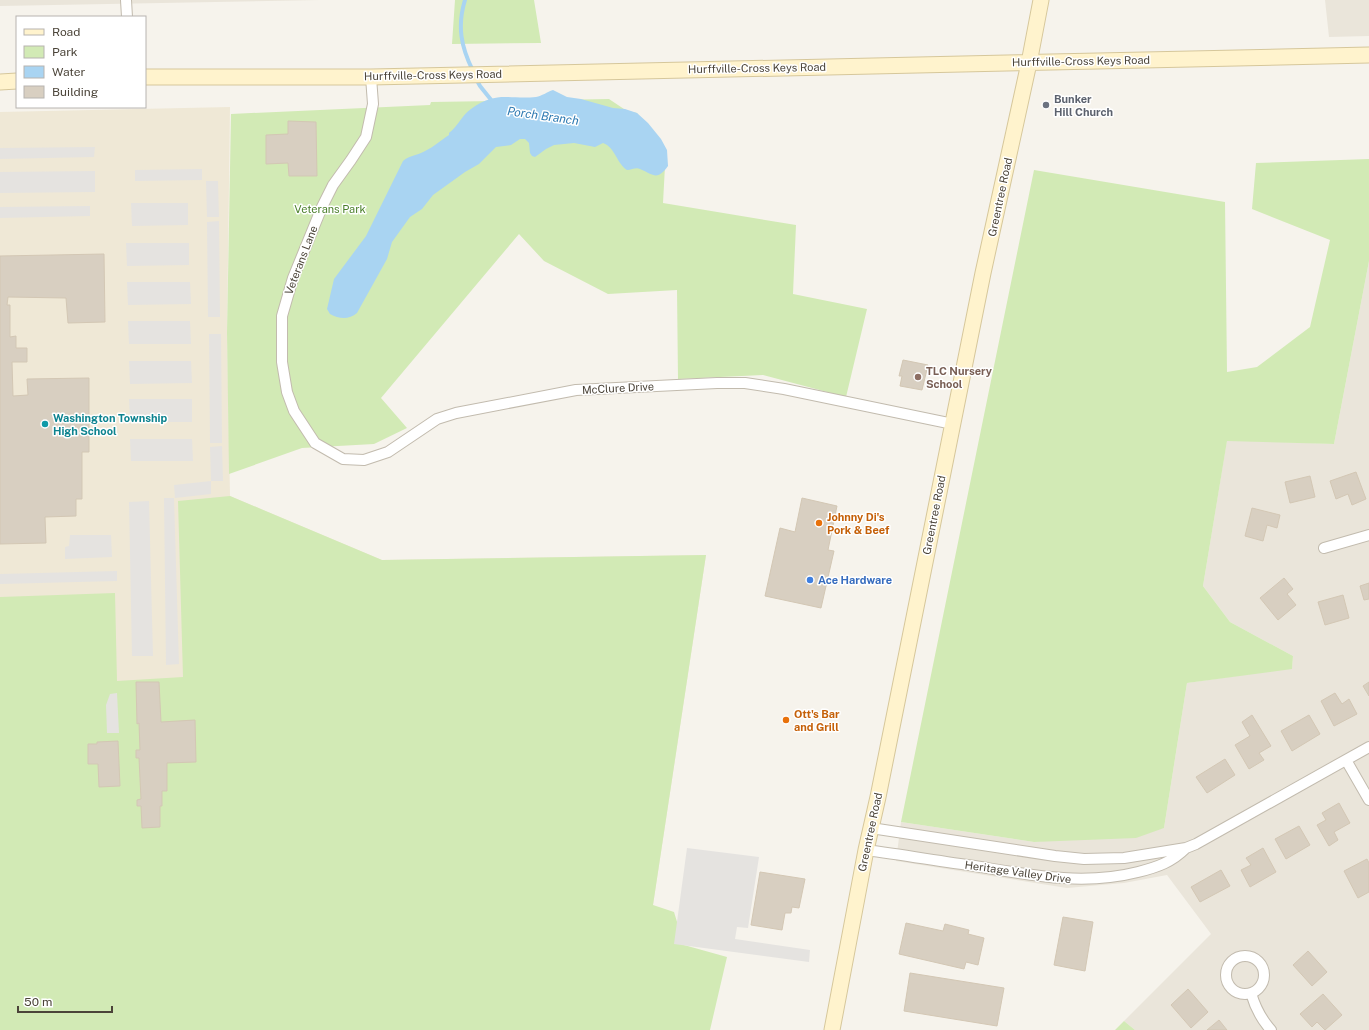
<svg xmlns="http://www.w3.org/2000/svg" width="1369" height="1030" viewBox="0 0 1369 1030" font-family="'Public Sans',sans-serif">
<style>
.residential{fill:#eae5da}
.education{fill:#efe8d6}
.green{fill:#d2eab5}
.parking{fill:#e5e3e0}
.water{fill:#a9d4f2}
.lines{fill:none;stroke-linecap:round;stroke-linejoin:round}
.stream{stroke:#a9d4f2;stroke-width:4}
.building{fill:#d8cfc1;stroke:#d3c7b4}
.street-casing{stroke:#c2bbae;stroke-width:12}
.secondary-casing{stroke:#d6c79b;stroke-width:17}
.street{stroke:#fff;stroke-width:10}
.secondary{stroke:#fff3cd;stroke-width:15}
.worship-dot{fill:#6b7280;stroke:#fff;stroke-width:1.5}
.education-dot{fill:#8d6e63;stroke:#fff;stroke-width:1.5}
.culture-dot{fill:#0f9aa8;stroke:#fff;stroke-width:1.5}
.food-dot{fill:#e8710a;stroke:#fff;stroke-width:1.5}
.shop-dot{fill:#3f7fe0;stroke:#fff;stroke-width:1.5}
.labels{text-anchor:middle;stroke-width:3;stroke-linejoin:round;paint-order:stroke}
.street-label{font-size:11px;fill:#4b4439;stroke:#fff}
.worship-label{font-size:11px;font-weight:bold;fill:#5b616d;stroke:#fff;text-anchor:start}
.park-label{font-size:11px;fill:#4a7f2a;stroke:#fff}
.education-label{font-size:11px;font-weight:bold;fill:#785e54;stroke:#fff;text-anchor:start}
.culture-label{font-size:11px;font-weight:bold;fill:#0d838f;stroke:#fff;text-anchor:start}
.food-label{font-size:11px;font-weight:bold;fill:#c56008;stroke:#fff;text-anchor:start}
.shop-label{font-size:11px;font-weight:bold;fill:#366cbe;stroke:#fff;text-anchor:start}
.water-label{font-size:12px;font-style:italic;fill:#2e7ab2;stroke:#fff}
</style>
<rect width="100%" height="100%" fill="#f6f3ec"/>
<path class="residential" d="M 0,0 L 320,0 L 0,6 Z
M 1325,0 L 1369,0 L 1369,36 L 1329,37 Z
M 1369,261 L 1369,1030 L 1135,1030 L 1124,1021 L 1211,934 L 1167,875 L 1124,883 L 1067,888 L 896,861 L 901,822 L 1034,842 L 1164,828 L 1187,683 L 1292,668 L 1293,656 L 1230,622 L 1203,586 L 1227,440 L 1334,444 Z"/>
<path class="education" d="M 230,107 L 227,333 L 230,496 L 382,560 L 706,555 L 653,905 L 632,1030 L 0,1030 L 0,112 Z"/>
<path class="green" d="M 455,0 L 534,0 L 541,43 L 452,44 Z
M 609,99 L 627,111 L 637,113 L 652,139 L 665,166 L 663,203 L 796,225 L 793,294 L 867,309 L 846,397 L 763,375 L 678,379 L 677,290 L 608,294 L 544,261 L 519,234 L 381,398 L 407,428 L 374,444 L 302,448 L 229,474 L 227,333 L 231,114 L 430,105 L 431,102 Z
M 1369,159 L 1369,261 L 1334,444 L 1227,441 L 1203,586 L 1230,622 L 1293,656 L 1292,669 L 1187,683 L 1164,828 L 1136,838 L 1034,842 L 901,822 L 1034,170 L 1225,202 L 1227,372 L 1257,367 L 1310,327 L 1330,240 L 1252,209 L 1256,163 Z
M 230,496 L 382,560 L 706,555 L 653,905 L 674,912 L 684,945 L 727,957 L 710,1030 L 0,1030 L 0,597 L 115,593 L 117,681 L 183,677 L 178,501 Z
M 1124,1021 L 1135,1030 L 1115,1030 Z"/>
<path class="parking" d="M 95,147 L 94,157 L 0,159 L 0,148 Z
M 202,169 L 202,180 L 135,181 L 135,170 Z
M 95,171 L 95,192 L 0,193 L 0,172 Z
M 206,181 L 218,181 L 219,217 L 207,217 Z
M 131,203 L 188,203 L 188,225 L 132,226 Z
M 90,206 L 90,216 L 0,218 L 0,207 Z
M 219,221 L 220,317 L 208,317 L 207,222 Z
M 126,243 L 189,243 L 189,265 L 127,266 Z
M 127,282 L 190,282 L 191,304 L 128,305 Z
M 128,321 L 190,321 L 191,344 L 129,344 Z
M 209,334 L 221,334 L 222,443 L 210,443 Z
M 129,361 L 191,361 L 192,383 L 130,384 Z
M 129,399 L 192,399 L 192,422 L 130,422 Z
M 130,439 L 192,439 L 193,461 L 131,461 Z
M 222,446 L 223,481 L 211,481 L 211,494 L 175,498 L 174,485 L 211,481 L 210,447 Z
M 164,498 L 174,498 L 179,664 L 166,665 Z
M 149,501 L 153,656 L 132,656 L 129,502 Z
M 70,535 L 111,535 L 112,557 L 65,559 L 65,547 L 69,546 Z
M 117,571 L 117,581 L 0,584 L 0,574 Z
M 117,693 L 119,733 L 107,733 L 106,705 L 110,694 Z
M 687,848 L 759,857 L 748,928 L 737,927 L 735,939 L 810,950 L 809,962 L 674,944 Z"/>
<path class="water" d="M 553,90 L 567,97 L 581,99 L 613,108 L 625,109 L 637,113 L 648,123 L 661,139 L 667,150 L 668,166 C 657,181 654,175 640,169 C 636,167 632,170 627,170 C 617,164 615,147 603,143 L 595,147 L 574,143 L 554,145 L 546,149 L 535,157 L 532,156 L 530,153 L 529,143 L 525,139 L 520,139 L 511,145 L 496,147 L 479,164 L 465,172 L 433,195 L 422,209 L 410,217 L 392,242 L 387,259 L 357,313 C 349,320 339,319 330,314 L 327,309 L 334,279 L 366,236 L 403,161 C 409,156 414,156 421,153 C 431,149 440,141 449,135 L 449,133 C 458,126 462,115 471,109 C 497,90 509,100 536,97 C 542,96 547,92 553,90 Z"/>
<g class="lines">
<path class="stream" d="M 465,0 C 457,26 461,47 473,71
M 475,77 L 480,86 L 492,101"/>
</g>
<path class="building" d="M 288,121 L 316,122 L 317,176 L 289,176 L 288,163 L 266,164 L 266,135 L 288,134 Z
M 104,254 L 105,322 L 68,323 L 66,298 L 8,297 L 7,305 L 10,305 L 10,337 L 16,336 L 16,348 L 27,348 L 27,362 L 12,362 L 13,396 L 28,395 L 27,379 L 89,378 L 89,452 L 82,452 L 82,499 L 76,499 L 76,516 L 45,517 L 46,543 L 0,544 L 0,256 Z
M 903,360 L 928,365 L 922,390 L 900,386 L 902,376 L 899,376 Z
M 1356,472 L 1366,499 L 1352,505 L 1348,494 L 1336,499 L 1330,481 Z
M 1310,476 L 1315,497 L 1290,503 L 1285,482 Z
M 802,498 L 837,506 L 828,550 L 834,551 L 821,608 L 765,596 L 780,528 L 795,532 Z
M 1252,508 L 1280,515 L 1277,528 L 1267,525 L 1263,541 L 1245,536 Z
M 1284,578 L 1293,589 L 1287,594 L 1296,605 L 1278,620 L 1260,598 Z
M 1369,583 L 1369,599 L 1364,600 L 1360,586 Z
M 1343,595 L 1349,618 L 1325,625 L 1318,602 Z
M 136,682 L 159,682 L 161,722 L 195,720 L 196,762 L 167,763 L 167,791 L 162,791 L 162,806 L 160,806 L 160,827 L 142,828 L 141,806 L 137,806 L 137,800 L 141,799 L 139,758 L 136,758 L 136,750 L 140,750 L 139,723 L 137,724 Z
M 1369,682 L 1369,696 L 1363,686 Z
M 1335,693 L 1342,704 L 1349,699 L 1357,714 L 1334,726 L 1321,701 Z
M 1252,715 L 1271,746 L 1259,753 L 1264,760 L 1249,769 L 1235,745 L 1250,736 L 1242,722 Z
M 1309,715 L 1320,734 L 1292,751 L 1281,731 Z
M 118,741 L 120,786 L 99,787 L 98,764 L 88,764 L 88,744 L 97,744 L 97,742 Z
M 1225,759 L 1235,775 L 1207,793 L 1196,777 Z
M 1339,803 L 1350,823 L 1334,832 L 1338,840 L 1329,846 L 1317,825 L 1326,820 L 1322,813 Z
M 1299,826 L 1310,845 L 1286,859 L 1275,839 Z
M 1263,848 L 1276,872 L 1250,887 L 1241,870 L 1251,865 L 1246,858 Z
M 1367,859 L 1369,863 L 1369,892 L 1358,898 L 1344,871 Z
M 1221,870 L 1230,886 L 1200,902 L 1191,887 Z
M 760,872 L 805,879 L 799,908 L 792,907 L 791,913 L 785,913 L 782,930 L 751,925 Z
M 1063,917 L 1093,922 L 1085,971 L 1054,965 Z
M 906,923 L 943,931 L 945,924 L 969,930 L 968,934 L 984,938 L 978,965 L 966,962 L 964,969 L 899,954 Z
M 1308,951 L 1327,972 L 1312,986 L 1293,965 Z
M 910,973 L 1004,988 L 997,1026 L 904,1011 Z
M 1188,989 L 1208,1012 L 1191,1028 L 1171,1005 Z
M 1323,994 L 1342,1015 L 1325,1030 L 1317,1022 L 1312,1027 L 1300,1014 Z
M 1219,1020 L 1227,1030 L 1207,1030 Z"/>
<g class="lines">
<defs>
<path id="street" d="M 126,0 L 127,17
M 371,77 L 373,104 L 366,137 L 351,160 L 333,185 L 322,207 L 293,278 L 282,316 L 282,362 L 287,392 L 294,411 L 315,443 L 343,459 L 364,460 L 388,452 L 437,419 L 456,413 L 576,390 L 717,383 L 745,383 L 784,389 L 953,424
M 1324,548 L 1369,535
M 1346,760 L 1369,800
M 871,828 L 1055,856 L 1084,859 L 1124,858 L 1186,848 L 1196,844 L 1369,747
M 866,850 C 903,855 939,861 975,866 C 1030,875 1083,886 1138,872 C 1158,867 1172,862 1186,848
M1226 975a19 19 0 1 1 38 0a19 19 0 1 1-38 0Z
M 1251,993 C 1255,1007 1261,1019 1271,1030"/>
<path id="secondary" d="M 145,77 L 371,77 L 1369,55
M 0,82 L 17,81
M 832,1030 L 866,850 L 878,797 L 983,273 L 1029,63 L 1041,0"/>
</defs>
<use href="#street" class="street-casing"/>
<use href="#secondary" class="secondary-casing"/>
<use href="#street" class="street"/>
<use href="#secondary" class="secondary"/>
</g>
<circle class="worship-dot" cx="1046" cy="105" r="4"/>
<circle class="education-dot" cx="918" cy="377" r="4"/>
<circle class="culture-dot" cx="45" cy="424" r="4"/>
<g class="food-dot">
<circle cx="819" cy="523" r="4"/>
<circle cx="786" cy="720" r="4"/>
</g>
<circle class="shop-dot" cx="810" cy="580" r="4"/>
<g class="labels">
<g class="street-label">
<text transform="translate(1081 61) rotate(-1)" y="4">Hurffville-Cross Keys Road</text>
<text transform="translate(757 68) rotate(-1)" y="4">Hurffville-Cross Keys Road</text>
<text transform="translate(433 75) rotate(-1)" y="4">Hurffville-Cross Keys Road</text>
<text transform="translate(1000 197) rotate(-78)" y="4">Greentree Road</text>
<text transform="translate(301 260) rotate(-69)" y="4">Veterans Lane</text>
<text transform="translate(618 388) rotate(-3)" y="4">McClure Drive</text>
<text transform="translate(934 515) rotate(-79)" y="4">Greentree Road</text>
<text transform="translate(870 832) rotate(-78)" y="4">Greentree Road</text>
<text transform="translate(1018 872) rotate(8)" y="4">Heritage Valley Drive</text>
</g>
<g class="worship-label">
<text x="1054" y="103">Bunker<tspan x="1054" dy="13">Hill Church</tspan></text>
</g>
<g class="park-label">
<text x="330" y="213">Veterans Park</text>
</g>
<g class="education-label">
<text x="926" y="375">TLC Nursery<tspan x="926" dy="13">School</tspan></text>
</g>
<g class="culture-label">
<text x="53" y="422">Washington Township<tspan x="53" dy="13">High School</tspan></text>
</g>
<g class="food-label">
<text x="827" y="521">Johnny Di's<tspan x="827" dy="13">Pork &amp; Beef</tspan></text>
<text x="794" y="718">Ott's Bar<tspan x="794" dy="13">and Grill</tspan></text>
</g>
<g class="shop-label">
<text x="818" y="584">Ace Hardware</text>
</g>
<g class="water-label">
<text transform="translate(543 116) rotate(8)" y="4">Porch Branch</text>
</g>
</g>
<rect x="16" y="16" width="130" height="92" fill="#ffffff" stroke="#b7b4b0"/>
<rect x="24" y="29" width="20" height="6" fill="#fff3cd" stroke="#b7b4b0"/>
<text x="52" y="36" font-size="12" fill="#4b4439">Road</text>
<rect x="24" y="46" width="20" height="12" fill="#d2eab5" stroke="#b7b4b0"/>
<text x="52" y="56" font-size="12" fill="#4b4439">Park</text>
<rect x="24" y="66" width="20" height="12" fill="#a9d4f2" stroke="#b7b4b0"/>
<text x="52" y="76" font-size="12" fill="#4b4439">Water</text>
<rect x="24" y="86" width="20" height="12" fill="#d8cfc1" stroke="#b7b4b0"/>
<text x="52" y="96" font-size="12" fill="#4b4439">Building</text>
<path d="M18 1006v6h94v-6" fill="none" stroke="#4b4439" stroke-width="2"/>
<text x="24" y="1006" font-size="12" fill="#4b4439" stroke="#ffffff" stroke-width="3" paint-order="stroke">50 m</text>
</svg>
